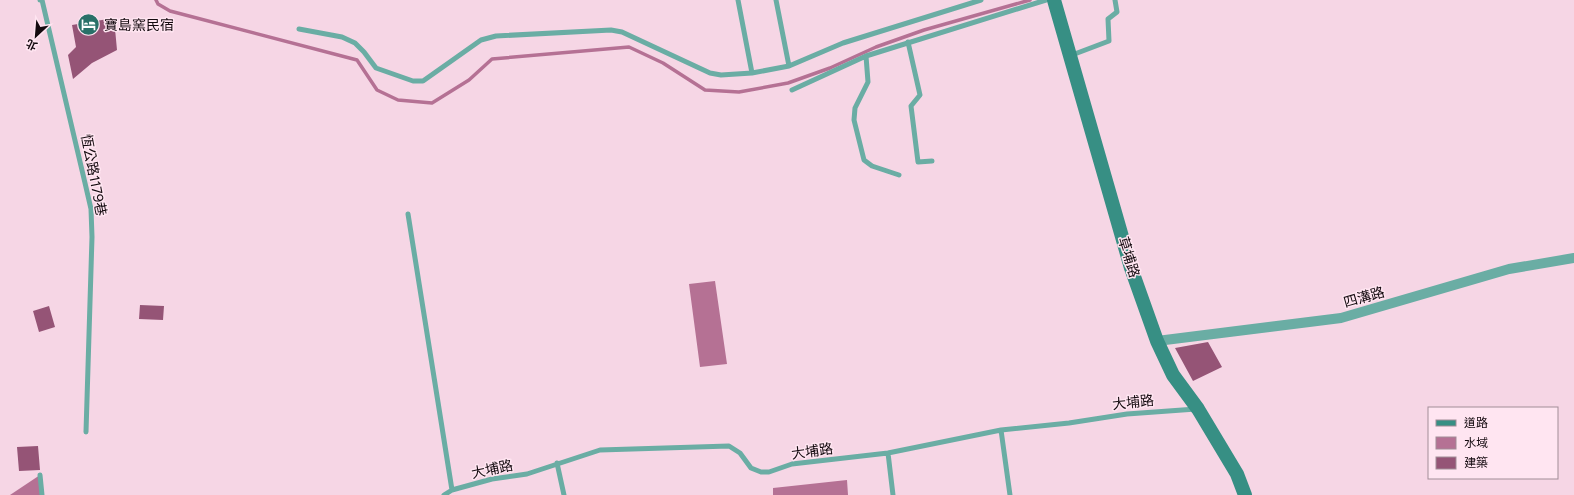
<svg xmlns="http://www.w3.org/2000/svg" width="1574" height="495" viewBox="0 0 1574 495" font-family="Figtree,'Noto Sans TC',sans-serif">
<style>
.water{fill:#b57194}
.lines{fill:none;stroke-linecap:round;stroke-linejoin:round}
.stream{stroke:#b57194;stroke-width:3.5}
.building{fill:#955476}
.lane{stroke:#6aada4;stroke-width:5}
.street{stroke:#6aada4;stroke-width:10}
.secondary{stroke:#378f84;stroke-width:14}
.labels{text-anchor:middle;stroke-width:3;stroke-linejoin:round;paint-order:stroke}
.poi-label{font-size:14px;fill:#140a0f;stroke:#ffe5f1;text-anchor:start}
.street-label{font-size:14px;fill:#140a0f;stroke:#ffe5f1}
</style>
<rect width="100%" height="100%" fill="#f6d6e5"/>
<path class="water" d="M 715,281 L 727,364 L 700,367 L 689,284 Z
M 40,475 L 42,495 L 10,495 Z
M 847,480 L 848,495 L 773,495 L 773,488 Z"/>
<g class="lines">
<path class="stream" d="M 156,0 L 158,4 L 170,11 L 357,60 L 377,90 L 398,100 L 432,103 L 469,80 L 492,59 L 629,47 L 663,63 L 705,90 L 739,92 L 788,83 L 830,68 L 876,47 L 924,30 L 1030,0"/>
</g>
<path class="building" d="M 114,18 L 117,50 L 92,63 L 73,79 L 68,55 L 76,47 L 72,25 Z
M 140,305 L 164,306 L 163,320 L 139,319 Z
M 49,306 L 55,327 L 39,332 L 33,311 Z
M 1208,342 L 1222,367 L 1193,381 L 1175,348 Z
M 38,446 L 40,470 L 19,471 L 17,447 Z"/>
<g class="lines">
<path class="lane" d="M 40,0 L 42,0 L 85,183 L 91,209 L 92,237 L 86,432
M 738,0 L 752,73
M 776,0 L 789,66
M 299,29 L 342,37 L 355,43 L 364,52 L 376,68 L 413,81 L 423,81 L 481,40 L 496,36 L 611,30 L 622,32 L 710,73 L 721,75 L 752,73 L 789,66 L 843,43 L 981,0
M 908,42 L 920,95 L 911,106 L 918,162 L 932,161
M 1072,55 L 1109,41 L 1108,19 L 1117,12 L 1115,0
M 866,56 L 868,82 L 855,108 L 854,120 L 864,160 L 872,166 L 899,175
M 792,90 L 866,56 L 1046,0
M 408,214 L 452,490
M 1001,430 L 1010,495
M 888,453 L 893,495
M 557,463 L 564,495
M 40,475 L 42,495
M 444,495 L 452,490 L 492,479 L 527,474 L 600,450 L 729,446 L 740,453 L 751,468 L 761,472 L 769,472 L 792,464 L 888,453 L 1001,430 L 1069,423 L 1127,414 L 1196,409"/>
<path class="street" d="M 1157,341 L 1341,318 L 1509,269 L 1574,258"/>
<path class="secondary" d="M 1054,0 L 1131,268 L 1157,341 L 1173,375 L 1198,409 L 1237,474 L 1245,495"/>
</g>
<defs>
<symbol id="hotel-disc" viewBox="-11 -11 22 22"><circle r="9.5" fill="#297068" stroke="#ffe5f1"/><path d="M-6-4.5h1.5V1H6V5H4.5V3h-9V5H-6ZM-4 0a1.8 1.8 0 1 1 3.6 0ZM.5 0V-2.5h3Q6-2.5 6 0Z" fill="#fff"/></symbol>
</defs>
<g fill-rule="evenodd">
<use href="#hotel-disc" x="76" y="12" width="25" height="25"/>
</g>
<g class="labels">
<g class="poi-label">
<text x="104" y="30">寶島窯民宿</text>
</g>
<g class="street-label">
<text transform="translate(94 175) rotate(79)" y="5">恆公路1179巷</text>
<text transform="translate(1129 257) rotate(73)" y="5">草埔路</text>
<text transform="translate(1364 297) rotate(-16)" y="5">四溝路</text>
<text transform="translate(1133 402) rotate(-6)" y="5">大埔路</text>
<text transform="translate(812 451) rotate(-8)" y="5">大埔路</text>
<text transform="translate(492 469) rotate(-12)" y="5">大埔路</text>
</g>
</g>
<rect x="1428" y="407" width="130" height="72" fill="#ffe5f1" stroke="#a18d97"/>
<rect x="1436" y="420" width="20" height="6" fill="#378f84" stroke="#a18d97"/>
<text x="1464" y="427" font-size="12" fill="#140a0f">道路</text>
<rect x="1436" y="437" width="20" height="12" fill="#b57194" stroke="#a18d97"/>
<text x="1464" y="447" font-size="12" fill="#140a0f">水域</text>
<rect x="1436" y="457" width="20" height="12" fill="#955476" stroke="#a18d97"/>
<text x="1464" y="467" font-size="12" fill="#140a0f">建築</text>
<g transform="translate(36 36) rotate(206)" stroke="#ffe5f1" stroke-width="3" paint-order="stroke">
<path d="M0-3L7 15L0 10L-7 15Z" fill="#140a0f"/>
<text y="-6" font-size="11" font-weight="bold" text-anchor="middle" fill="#140a0f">北</text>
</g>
</svg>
